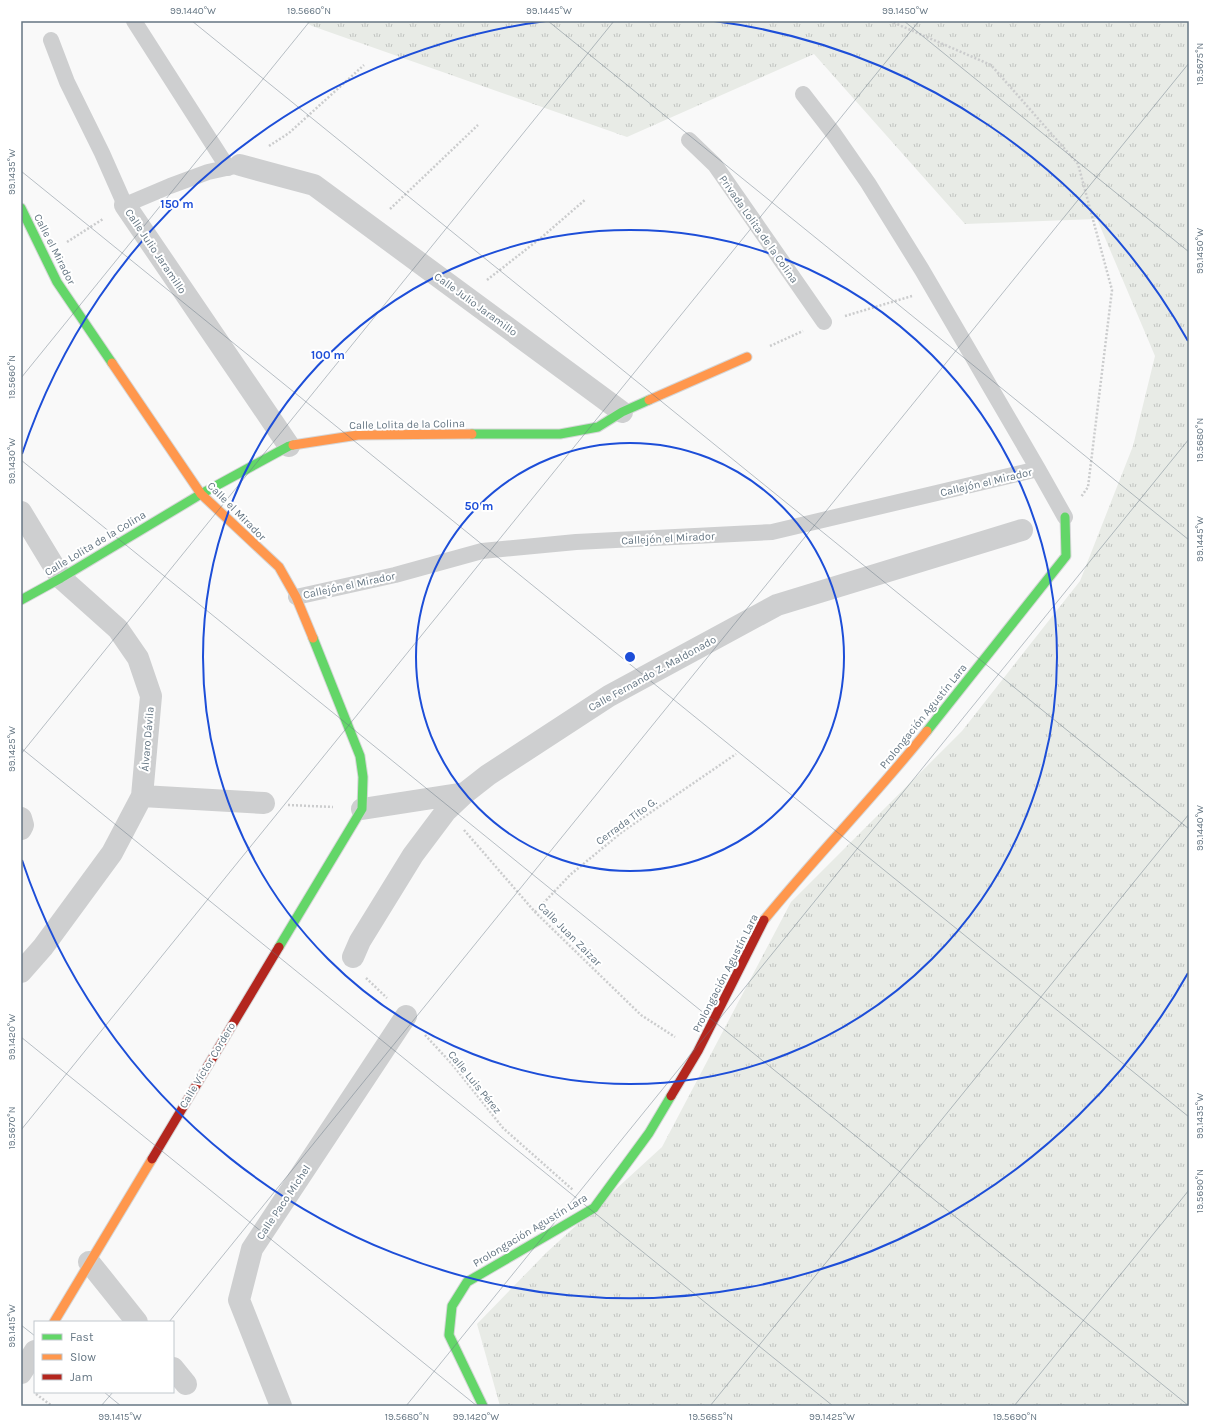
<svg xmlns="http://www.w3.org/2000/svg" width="1210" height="1427" viewBox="0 0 1210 1427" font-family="Karla,sans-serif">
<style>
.grass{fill:url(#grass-tufts)}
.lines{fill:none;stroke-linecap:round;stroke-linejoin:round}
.fast-casing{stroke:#d5d6d7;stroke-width:11}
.slow-casing{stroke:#d5d6d7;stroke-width:11}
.jam-casing{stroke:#d5d6d7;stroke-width:11}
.path{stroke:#cbcccd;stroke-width:2.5;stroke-dasharray:2 2;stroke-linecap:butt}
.lane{stroke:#cecfd0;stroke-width:16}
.street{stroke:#cecfd0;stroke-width:22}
.fast{stroke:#63d668;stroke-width:9}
.slow{stroke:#ff974d;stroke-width:9}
.jam{stroke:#b3261e;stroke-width:9}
.ticks{fill:none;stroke:#657683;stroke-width:1;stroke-opacity:0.45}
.ring{fill:none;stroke:#1d4ed8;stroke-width:2}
.labels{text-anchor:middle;stroke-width:4;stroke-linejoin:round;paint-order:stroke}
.street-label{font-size:11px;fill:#657683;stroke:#fff}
.centre{fill:#1d4ed8;stroke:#fff;stroke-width:2}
.ring-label{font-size:12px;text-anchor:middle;font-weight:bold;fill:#1d4ed8;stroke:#fff;stroke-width:4;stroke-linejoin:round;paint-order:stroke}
.neatline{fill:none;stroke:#657683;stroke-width:1.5}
.ticks-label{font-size:10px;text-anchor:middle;fill:#657683}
</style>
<defs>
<pattern id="grass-tufts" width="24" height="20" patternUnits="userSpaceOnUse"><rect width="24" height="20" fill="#e8ebe6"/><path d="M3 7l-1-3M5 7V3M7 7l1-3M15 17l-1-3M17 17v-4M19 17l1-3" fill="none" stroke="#c0c3c0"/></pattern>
</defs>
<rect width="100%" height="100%" fill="#f9f9f9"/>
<path class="grass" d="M 304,21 L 1189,21 L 1189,1406 L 500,1406 L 477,1324 L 546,1253 L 662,1147 L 791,902 L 962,731 L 1080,581 L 1133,446 L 1155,356 L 1097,219 L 965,224 L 814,54 L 627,137 L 312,26 Z"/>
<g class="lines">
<defs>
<path id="fast" d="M 21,208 L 57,282 L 112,363
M 472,434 L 560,434 L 598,427 L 622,412 L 649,400
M 21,600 L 61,578 L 201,494 L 289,446 L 293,445
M 927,731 L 1066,556 L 1065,517
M 279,947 L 362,809 L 363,777 L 360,756 L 313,638
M 483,1406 L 449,1335 L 452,1306 L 467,1282 L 594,1208 L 649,1133 L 671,1096"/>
<path id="slow" d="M 112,363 L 201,494 L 279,567 L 296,597 L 313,638
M 649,400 L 747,357
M 293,445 L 358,435 L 472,434
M 764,920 C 816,856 875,796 927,731
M 54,1322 L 152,1159"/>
<path id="jam" d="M 671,1096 L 698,1051 L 764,920
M 152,1159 L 279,947"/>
</defs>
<use href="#fast" class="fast-casing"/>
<use href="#slow" class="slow-casing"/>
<use href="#jam" class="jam-casing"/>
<path class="path" d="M 890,21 L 991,65 L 1078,164 L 1112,290 L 1088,487 L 1081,497
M 269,146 L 289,133 L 364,65
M 390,209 L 478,125
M 67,242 L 103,219
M 487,280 L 542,237 L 586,199
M 845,316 L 912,296
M 770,346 L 803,331
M 288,805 L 333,807
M 464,830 L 535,912 L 641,1015 L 675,1037
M 535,912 L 570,875 L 622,832 L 736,754
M 366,978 L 387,998
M 425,1035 L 452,1064 L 503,1128 L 573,1190
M 36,1394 L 52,1406"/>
<path class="lane" d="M 134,21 L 228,168
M 51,40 L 67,82 L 102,153 L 125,205 L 170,186 L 208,172 L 240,165
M 803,94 L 834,134 L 868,183 L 922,270 L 1038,469 L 1065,517
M 689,140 L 715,165 L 824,322
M 296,597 L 395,575 L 482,551 L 576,542 L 772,532 L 1038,469"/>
<path class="street" d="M 240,165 L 314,185 L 622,412
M 125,205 L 289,446
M 21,512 L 61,578 L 118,629 L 138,658 L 151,696 L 142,796 L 112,853 L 43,947 L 21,972
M 142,796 L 264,803
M 362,809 L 465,793
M 21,818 L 23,825 L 21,829
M 353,957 L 360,941 L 413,855 L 446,811 L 465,793 L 488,775 L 609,696 L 777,605 L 1022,530
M 89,1262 L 137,1322
M 173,1368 L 186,1384
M 21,1373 L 35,1351
M 281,1406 L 239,1300 L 252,1249 L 406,1016"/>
<use href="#fast" class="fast"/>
<use href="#slow" class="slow"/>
<use href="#jam" class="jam"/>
</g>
<path class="ticks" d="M 192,21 L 1189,829M 548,21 L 1189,540M 904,21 L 1189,252M 21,171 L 1189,1117M 21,378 L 310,21M 21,460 L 1189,1406M 21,748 L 833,1406M 21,754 L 614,21M 21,1037 L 477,1406M 21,1130 L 919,21M 169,1322 L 1189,63M 21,1325 L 35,1336M 104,1392 L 121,1406M 101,1406 L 113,1392M 406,1406 L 1189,439M 710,1406 L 1189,814M 1014,1406 L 1189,1190"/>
<g class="ring">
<circle cx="630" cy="657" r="214"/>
<circle cx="630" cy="657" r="427"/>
<path d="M1188 973A641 641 0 0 1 22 860M22 454A641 641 0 0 1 546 21M714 21A641 641 0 0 1 1188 341"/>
</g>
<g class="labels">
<g class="street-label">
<text transform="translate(759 229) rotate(55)" y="4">Privada Lolita de la Colina</text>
<text transform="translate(55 249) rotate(63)" y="4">Calle el Mirador</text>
<text transform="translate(156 251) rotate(56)" y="4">Calle Julio Jaramillo</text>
<text transform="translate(476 304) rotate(36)" y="4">Calle Julio Jaramillo</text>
<text transform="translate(407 424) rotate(-1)" y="4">Calle Lolita de la Colina</text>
<text transform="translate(986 482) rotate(-13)" y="4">Callejón el Mirador</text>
<text transform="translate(237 511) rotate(45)" y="4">Calle el Mirador</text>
<text transform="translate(668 538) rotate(-3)" y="4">Callejón el Mirador</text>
<text transform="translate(95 543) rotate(-31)" y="4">Calle Lolita de la Colina</text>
<text transform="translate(349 585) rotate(-12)" y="4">Callejón el Mirador</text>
<text transform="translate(652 673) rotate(-29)" y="4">Calle Fernando Z. Maldonado</text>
<text transform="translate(923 716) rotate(-51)" y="4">Prolongación Agustín Lara</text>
<text transform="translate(147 739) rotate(-85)" y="4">Álvaro Dávila</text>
<text transform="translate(626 821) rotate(-36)" y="4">Cerrada Tito G.</text>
<text transform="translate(570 934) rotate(45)" y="4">Calle Juan Zaizar</text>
<text transform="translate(725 973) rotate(-63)" y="4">Prolongación Agustín Lara</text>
<text transform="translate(207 1065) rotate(-59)" y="4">Calle Víctor Cordero</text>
<text transform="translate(475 1082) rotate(51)" y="4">Calle Luis Pérez</text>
<text transform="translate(283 1202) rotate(-56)" y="4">Calle Paco Michel</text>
<text transform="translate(530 1230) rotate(-31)" y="4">Prolongación Agustín Lara</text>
</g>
</g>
<circle cx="630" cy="657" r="6" class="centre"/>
<g class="ring-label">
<text x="177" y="208">150 m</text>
<text x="328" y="359">100 m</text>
<text x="479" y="510">50 m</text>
</g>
<rect width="1210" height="1427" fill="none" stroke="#ffffff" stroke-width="44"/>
<rect x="34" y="1321" width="140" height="72" fill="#ffffff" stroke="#c1c8cd"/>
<rect x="42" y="1334" width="20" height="6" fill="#63d668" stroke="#c1c8cd"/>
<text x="70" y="1341" font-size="12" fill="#657683">Fast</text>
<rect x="42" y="1354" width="20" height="6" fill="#ff974d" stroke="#c1c8cd"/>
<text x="70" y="1361" font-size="12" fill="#657683">Slow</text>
<rect x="42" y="1374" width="20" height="6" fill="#b3261e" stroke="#c1c8cd"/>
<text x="70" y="1381" font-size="12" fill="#657683">Jam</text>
<rect x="22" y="22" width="1166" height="1383" class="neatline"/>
<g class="ticks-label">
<text x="193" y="14">99.1440°W</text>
<text x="309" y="14">19.5660°N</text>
<text x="549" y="14">99.1445°W</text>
<text x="905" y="14">99.1450°W</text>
<text transform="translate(1199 64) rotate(-90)" y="4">19.5675°N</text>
<text transform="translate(11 172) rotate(-90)" y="4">99.1435°W</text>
<text transform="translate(1199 251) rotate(-90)" y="4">99.1450°W</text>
<text transform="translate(11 377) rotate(-90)" y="4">19.5660°N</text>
<text transform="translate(1199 440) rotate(-90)" y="4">19.5680°N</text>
<text transform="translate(11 461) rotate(-90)" y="4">99.1430°W</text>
<text transform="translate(1199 539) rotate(-90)" y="4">99.1445°W</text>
<text transform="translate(11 749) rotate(-90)" y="4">99.1425°W</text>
<text transform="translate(1199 828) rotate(-90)" y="4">99.1440°W</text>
<text transform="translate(11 1037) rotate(-90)" y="4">99.1420°W</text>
<text transform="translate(1199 1116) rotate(-90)" y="4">99.1435°W</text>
<text transform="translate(11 1128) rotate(-90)" y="4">19.5670°N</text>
<text transform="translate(1199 1191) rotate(-90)" y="4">19.5690°N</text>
<text transform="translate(11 1326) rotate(-90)" y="4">99.1415°W</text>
<text x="120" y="1420">99.1415°W</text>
<text x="407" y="1420">19.5680°N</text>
<text x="476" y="1420">99.1420°W</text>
<text x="711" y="1420">19.5685°N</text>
<text x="832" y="1420">99.1425°W</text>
<text x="1015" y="1420">19.5690°N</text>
</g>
</svg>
